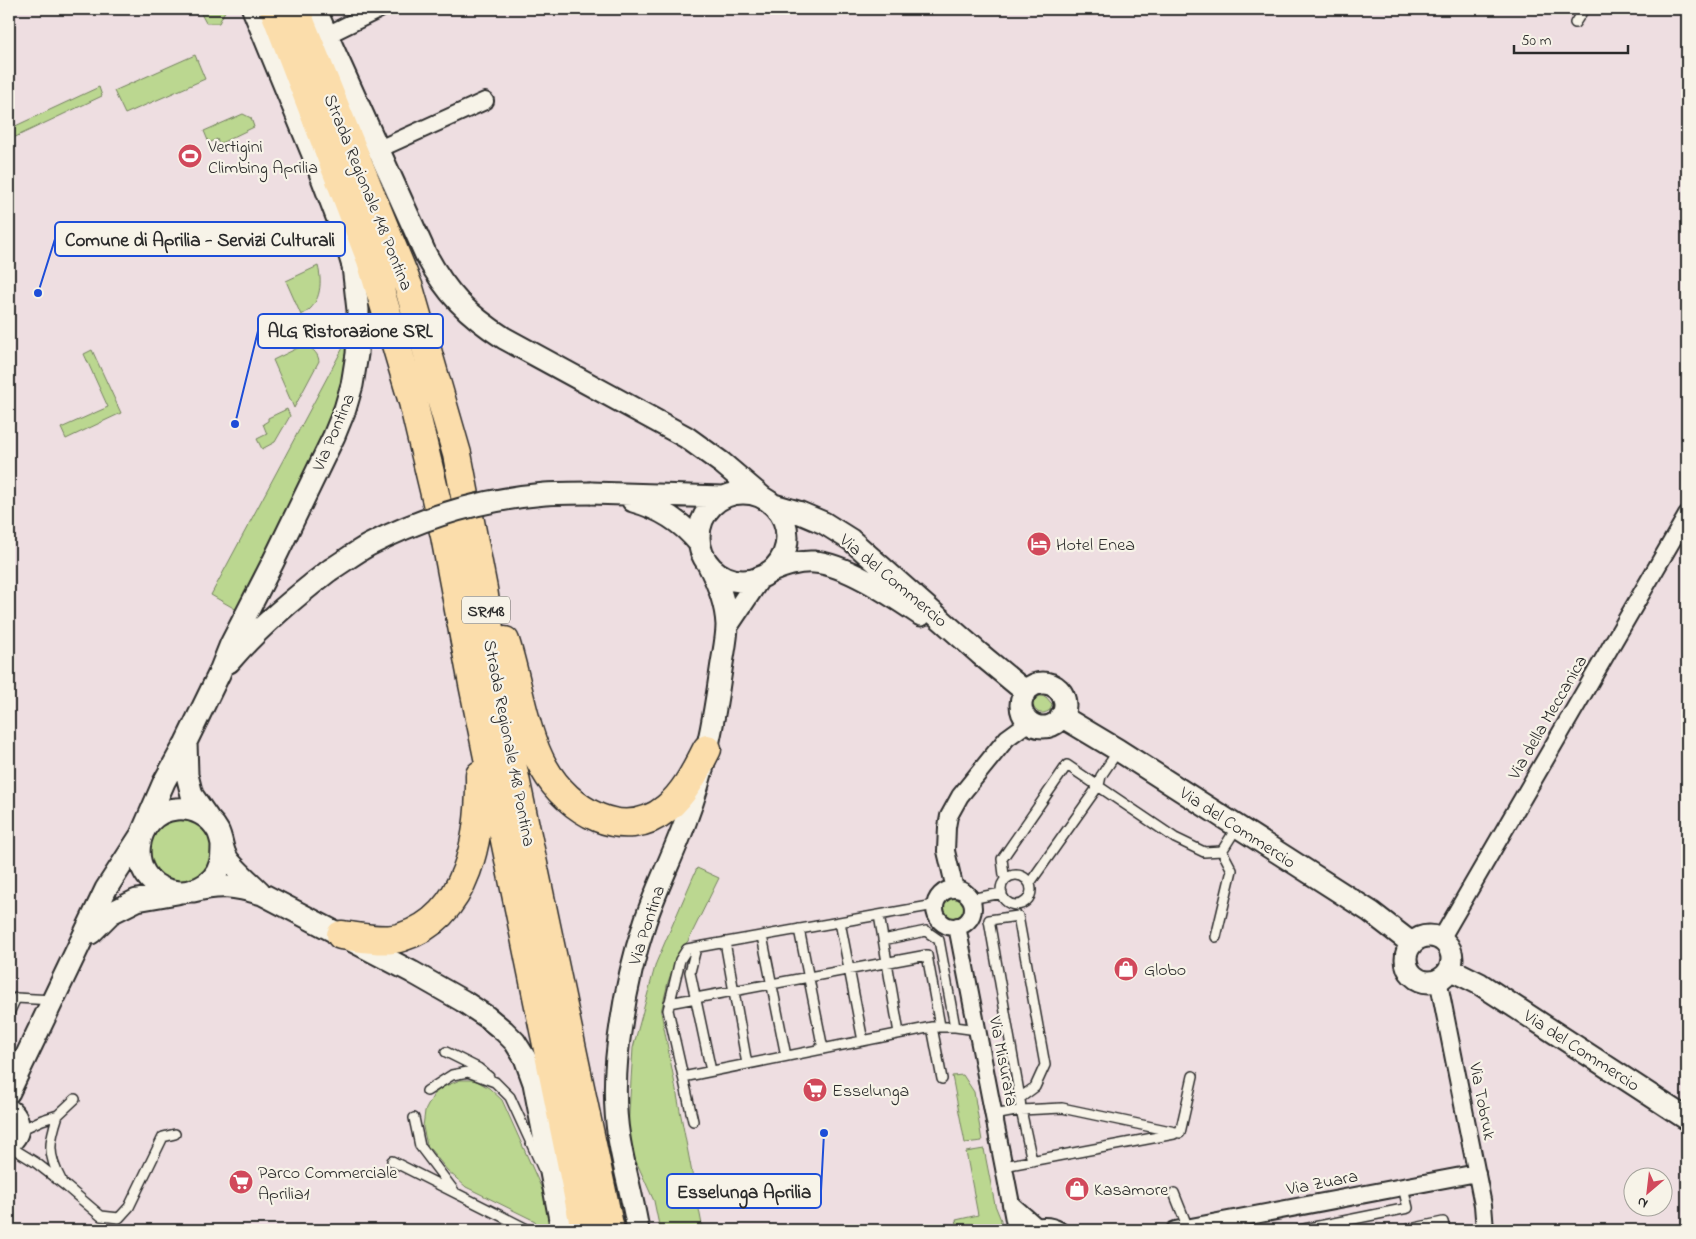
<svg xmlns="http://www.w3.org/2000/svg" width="1696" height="1239" viewBox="0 0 1696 1239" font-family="'Indie Flower',sans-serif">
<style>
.green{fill:#bbd790;stroke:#73815e}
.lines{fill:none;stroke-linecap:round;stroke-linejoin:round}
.service-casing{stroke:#2b2b2b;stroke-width:12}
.minor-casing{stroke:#2b2b2b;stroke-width:20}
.tertiary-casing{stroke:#2b2b2b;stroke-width:25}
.trunk-casing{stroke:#2b2b2b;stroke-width:31}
.service{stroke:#f7f3e8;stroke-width:9}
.minor{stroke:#f7f3e8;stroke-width:16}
.tertiary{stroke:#f7f3e8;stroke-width:21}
.trunk{stroke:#fbddab;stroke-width:28}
.tertiary-bridge-casing{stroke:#2b2b2b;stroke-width:25;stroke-linecap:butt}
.tertiary-bridge{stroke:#f7f3e8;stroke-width:21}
.labels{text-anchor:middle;stroke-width:4.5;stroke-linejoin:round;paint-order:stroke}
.shield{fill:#f7f3e8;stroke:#686764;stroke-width:1}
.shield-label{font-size:16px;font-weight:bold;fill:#2b2b2b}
.poi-label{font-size:18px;fill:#2b2b2b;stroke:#f7f3e8;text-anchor:start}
.street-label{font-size:18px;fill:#2b2b2b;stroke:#f7f3e8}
.leader{fill:none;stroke:#1d4ed8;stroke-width:2}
.callout-dot{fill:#1d4ed8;stroke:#f7f3e8;stroke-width:2}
.callout{fill:#f7f3e8;stroke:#1d4ed8;stroke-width:2}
.callout-label{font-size:19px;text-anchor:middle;font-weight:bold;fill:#2b2b2b}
</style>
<rect width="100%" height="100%" fill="#eedee1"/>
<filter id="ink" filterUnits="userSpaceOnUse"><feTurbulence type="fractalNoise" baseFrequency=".02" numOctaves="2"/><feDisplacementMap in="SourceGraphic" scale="10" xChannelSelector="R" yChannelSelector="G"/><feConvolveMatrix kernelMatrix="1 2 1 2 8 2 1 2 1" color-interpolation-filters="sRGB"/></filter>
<g filter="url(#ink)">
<path class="green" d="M 203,9 L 226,9 L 219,23 L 206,23 L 199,10 Z
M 195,55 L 205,79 L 125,114 L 114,91 Z
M 99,87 L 102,96 L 9,140 L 9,129 Z
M 243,114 L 251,118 L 254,127 L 219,144 L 217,139 L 209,143 L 204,131 Z
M 318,266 C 323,284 320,307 301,315 L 286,281 Z
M 345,344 L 347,345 C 345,368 339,390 337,413 L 237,610 L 211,595 Z
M 302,346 C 310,346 318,352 319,361 L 294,408 L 273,360 Z
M 92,350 L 121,413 L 66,439 L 61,428 L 108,407 L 84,354 Z
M 287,409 L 290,416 L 275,442 L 262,449 L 257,439 L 267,434 L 263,424 L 268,421 L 268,418 Z
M 1040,696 L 1046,697 L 1052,704 L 1050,710 C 1041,716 1036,713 1032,704 L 1035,699 Z
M 177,815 L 205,825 L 216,846 L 205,877 L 178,887 L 153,874 L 147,838 L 156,824 Z
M 697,868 L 719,878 L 688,941 L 679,952 L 668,982 L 661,1012 L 703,1230 L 660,1230 L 654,1201 L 630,1148 L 628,1129 L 633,1048 L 656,963 Z
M942 908a12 12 0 1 1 24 0a12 12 0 1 1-24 0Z
M 963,1075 L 974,1092 L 982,1141 L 965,1143 L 952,1076 Z
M 460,1080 L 475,1080 L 489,1088 L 502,1100 L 545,1196 L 553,1230 L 540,1230 L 535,1221 L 466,1187 L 447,1170 L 427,1145 L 423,1127 L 425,1111 L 434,1094 L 443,1087 Z
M 984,1149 L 995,1205 L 1001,1220 L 1001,1230 L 959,1230 L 956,1220 L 978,1215 L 966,1152 Z"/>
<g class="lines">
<defs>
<path id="service" d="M 1575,23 L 1584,9
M1001 890a15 15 0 1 1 30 0a15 15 0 1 1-30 0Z
M 1007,878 L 1004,875 L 1002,859 L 1067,765 L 1175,838 L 1204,852 L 1222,851
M 1029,882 L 1032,880 L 1099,785 L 1101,776 L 1118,751
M 970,899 L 1002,893
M 879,915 L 899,1033
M 840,922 L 863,1041
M 799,929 L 823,1049
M 762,936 L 786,1056
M 1216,937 L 1232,870 L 1222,851 L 1237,827
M 883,940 L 926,931 L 939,940 L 955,1027
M 725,942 L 747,1064
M 696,948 L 690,972 L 711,1071
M 669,1003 L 927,955 L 940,1026
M 9,1013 L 16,998 L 53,1000
M 932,1027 L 942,1079
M 446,1052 L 478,1068 L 489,1077
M 683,1077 L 932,1027 L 955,1027 L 977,1030
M 427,1091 L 452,1075 L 468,1072 L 495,1082 L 510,1097 L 543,1169
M 1020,1098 L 1035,1087 L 1045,1065 L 1018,916 L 989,920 L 1020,1098 L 1021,1110 L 1032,1161
M 58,1115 C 49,1142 47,1154 61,1180
M 994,1115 L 1021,1110 L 1062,1108 L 1180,1133
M 414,1118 L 420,1146 L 454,1191
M 693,1121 L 668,1010 L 680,960 L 687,949 L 935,905
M 20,1130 L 42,1120 L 58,1115 L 75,1099
M 1180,1133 L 1193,1076
M 9,1146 L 35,1162 L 67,1187 L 101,1216 L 119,1218 L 129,1207 L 163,1137 L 175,1134
M 392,1161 L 529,1230
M 1004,1166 L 1174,1134
M 1174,1193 L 1188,1228
M 1299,1230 L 1408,1208 L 1403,1187
M 1405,1230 L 1443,1222 L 1445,1230"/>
<path id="minor" d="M 327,35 L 380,9
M 379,149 L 485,101
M 955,889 L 946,851 L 947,827 L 949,816 L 960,796 L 1007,738 L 1029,722
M935 908a19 19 0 1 1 38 0a19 19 0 1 1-38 0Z
M 957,926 L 1011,1204
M 1441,939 L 1687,515
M 1438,979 L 1483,1205 L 1485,1230
M 1028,1229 C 1039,1225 1049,1224 1059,1230
M 1016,1230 L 1011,1204 L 1036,1226
M 1175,1230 L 1477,1173"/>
<path id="tertiary" d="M 315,9 L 426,255 C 447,294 467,314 504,338 L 686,437 L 722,463 L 762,497
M 591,493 L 723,497
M699 537a44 44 0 1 1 88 0a44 44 0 1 1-88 0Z
M 633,501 C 659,508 682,522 699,543
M 774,505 L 798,512 L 824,523 L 851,540 L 980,654 L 1026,692
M 769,572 C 783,566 799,561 814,562 C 846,564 894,597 921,615
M 727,626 L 760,577
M 229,662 C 259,627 294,598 330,570
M1021 705a22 22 0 1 1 44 0a22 22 0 1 1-44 0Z
M 1061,716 L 1118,750 L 1371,912 L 1411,943
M 186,742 L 187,775 L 192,795 L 208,818
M 222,845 C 222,851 222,859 220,864 C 214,887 188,896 168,890 C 125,878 132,813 176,809 C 193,807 210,816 218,831 C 222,839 222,849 226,856 C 230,865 252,884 260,892
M 193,891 C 221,884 234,886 262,894 L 412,972 L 463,1001 L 487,1017 L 504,1031 L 515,1042 L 525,1058 L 534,1083 L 562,1230
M 91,933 L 111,913 L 137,900 L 177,893
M1406 959a23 23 0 1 1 46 0a23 23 0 1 1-46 0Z
M 1450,969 L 1480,984 L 1687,1119
M 9,1092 L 106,889 L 141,835 L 164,782 L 186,742 L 219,674 L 231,644 L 273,562 L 334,436 L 345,409 L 352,385 L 357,354 L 358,336 L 358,310 L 353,266 L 343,233 L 316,162 L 253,9
M 9,1110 C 21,1119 21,1134 9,1143
M 638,1230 C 633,1199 624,1169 619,1138 C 613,1101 615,1062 621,1025 C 626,990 634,955 645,922 C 657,886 675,852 687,817 C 705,770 714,719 721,670 C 723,655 727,639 727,625 C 726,603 718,583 708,564"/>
<path id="trunk" d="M 274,9 L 371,260 L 413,402 L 445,536 L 473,684 L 585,1230
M 295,9 L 409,288 L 457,454 L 483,589 L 503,721 L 610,1230
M 505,641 C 518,681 524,733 544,768 C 568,811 624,844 667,808 C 686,792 696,770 707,749
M 341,935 C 359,937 385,943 402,937 C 469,916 481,835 480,775"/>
</defs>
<use href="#service" class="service-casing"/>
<use href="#minor" class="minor-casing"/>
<use href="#tertiary" class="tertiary-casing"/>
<use href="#trunk" class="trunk-casing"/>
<use href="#service" class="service"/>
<use href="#minor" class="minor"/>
<use href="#tertiary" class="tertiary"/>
<use href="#trunk" class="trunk"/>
<defs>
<path id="tertiary-bridge" d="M 330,570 C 343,562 356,552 369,545 C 423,517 484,499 545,494 C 560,493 575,493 591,493"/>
</defs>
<use href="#tertiary-bridge" class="tertiary-bridge-casing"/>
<use href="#tertiary-bridge" class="tertiary-bridge"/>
</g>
</g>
<defs>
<symbol id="stadium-disc" viewBox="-11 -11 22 22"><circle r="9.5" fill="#d1495b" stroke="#f7f3e8"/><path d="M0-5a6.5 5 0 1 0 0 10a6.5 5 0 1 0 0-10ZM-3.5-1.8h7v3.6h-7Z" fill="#fff"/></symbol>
<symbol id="hotel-disc" viewBox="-11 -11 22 22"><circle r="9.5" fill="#d1495b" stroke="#f7f3e8"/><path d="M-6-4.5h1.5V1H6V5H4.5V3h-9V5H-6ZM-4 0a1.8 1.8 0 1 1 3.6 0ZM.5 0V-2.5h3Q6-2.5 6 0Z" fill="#fff"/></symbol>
<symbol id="shop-disc" viewBox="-11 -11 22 22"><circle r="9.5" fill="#d1495b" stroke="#f7f3e8"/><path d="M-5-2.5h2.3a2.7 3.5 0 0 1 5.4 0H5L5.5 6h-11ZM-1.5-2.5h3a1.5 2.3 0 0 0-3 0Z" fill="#fff"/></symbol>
<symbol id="supermarket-disc" viewBox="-11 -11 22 22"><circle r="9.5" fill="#d1495b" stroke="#f7f3e8"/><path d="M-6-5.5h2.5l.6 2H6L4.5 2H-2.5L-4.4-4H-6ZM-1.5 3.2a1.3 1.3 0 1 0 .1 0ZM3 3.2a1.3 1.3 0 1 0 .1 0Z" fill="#fff"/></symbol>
</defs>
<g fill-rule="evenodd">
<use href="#stadium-disc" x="176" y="142" width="28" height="28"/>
<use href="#hotel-disc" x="1025" y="530" width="28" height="28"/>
<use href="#shop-disc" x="1112" y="955" width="28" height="28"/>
<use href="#supermarket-disc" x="801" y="1076" width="28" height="28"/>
<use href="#supermarket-disc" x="227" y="1168" width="28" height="28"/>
<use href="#shop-disc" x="1063" y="1175" width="28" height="28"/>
</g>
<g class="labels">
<rect class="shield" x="462" y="596.5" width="48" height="27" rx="4"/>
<g class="shield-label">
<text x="486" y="616">SR148</text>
</g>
<g class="poi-label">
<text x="208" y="152">Vertigini<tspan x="208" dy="21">Climbing Aprilia</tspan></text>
<text x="1056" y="550">Hotel Enea</text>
<text x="1144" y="975">Globo</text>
<text x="832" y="1096">Esselunga</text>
<text x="258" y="1178">Parco Commerciale<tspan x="258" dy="21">Aprilia1</tspan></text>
<text x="1094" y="1195">Kasamore</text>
</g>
<g class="street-label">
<text transform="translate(369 192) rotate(68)" y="6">Strada Regionale 148 Pontina</text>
<text transform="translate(333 432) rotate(-67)" y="6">Via Pontina</text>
<text transform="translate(894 580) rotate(40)" y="6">Via del Commercio</text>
<text transform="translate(1547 717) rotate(-60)" y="6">Via della Meccanica</text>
<text transform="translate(510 743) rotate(79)" y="6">Strada Regionale 148 Pontina</text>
<text transform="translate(1238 827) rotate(33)" y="6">Via del Commercio</text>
<text transform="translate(646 925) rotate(-72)" y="6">Via Pontina</text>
<text transform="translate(1582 1050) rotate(33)" y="6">Via del Commercio</text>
<text transform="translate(1004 1061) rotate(79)" y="6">Via Misurata</text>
<text transform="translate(1483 1101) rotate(79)" y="6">Via Tobruk</text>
<text transform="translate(1322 1182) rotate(-11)" y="6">Via Zuara</text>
</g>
</g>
<path class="leader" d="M38 293L55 239M235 424L258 331M824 1133L821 1191"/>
<g class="callout-dot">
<circle cx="38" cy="293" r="5"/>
<circle cx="235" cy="424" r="5"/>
<circle cx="824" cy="1133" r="5"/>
</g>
<g class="callout">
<rect x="55" y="222" width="290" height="34" rx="5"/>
<rect x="258" y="314" width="185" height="34" rx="5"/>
<rect x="667" y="1174" width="154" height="34" rx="5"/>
</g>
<g class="callout-label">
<text x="200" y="246">Comune di Aprilia - Servizi Culturali</text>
<text x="350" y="337">ALG Ristorazione SRL</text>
<text x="744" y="1198">Esselunga Aprilia</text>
</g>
<rect width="1696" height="1239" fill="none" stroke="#f7f3e8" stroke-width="30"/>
<rect x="15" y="15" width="1666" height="1209" fill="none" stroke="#2b2b2b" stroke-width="2" filter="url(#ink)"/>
<g transform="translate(1648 1192) rotate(208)"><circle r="24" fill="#f7f3e8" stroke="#a5a39c"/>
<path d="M0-4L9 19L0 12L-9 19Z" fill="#d1495b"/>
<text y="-8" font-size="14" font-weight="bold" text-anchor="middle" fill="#2b2b2b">N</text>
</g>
<path d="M1514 45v8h114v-8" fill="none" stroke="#2b2b2b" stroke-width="2.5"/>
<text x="1521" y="45" font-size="15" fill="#2b2b2b" stroke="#f7f3e8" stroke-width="4" paint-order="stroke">50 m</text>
</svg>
